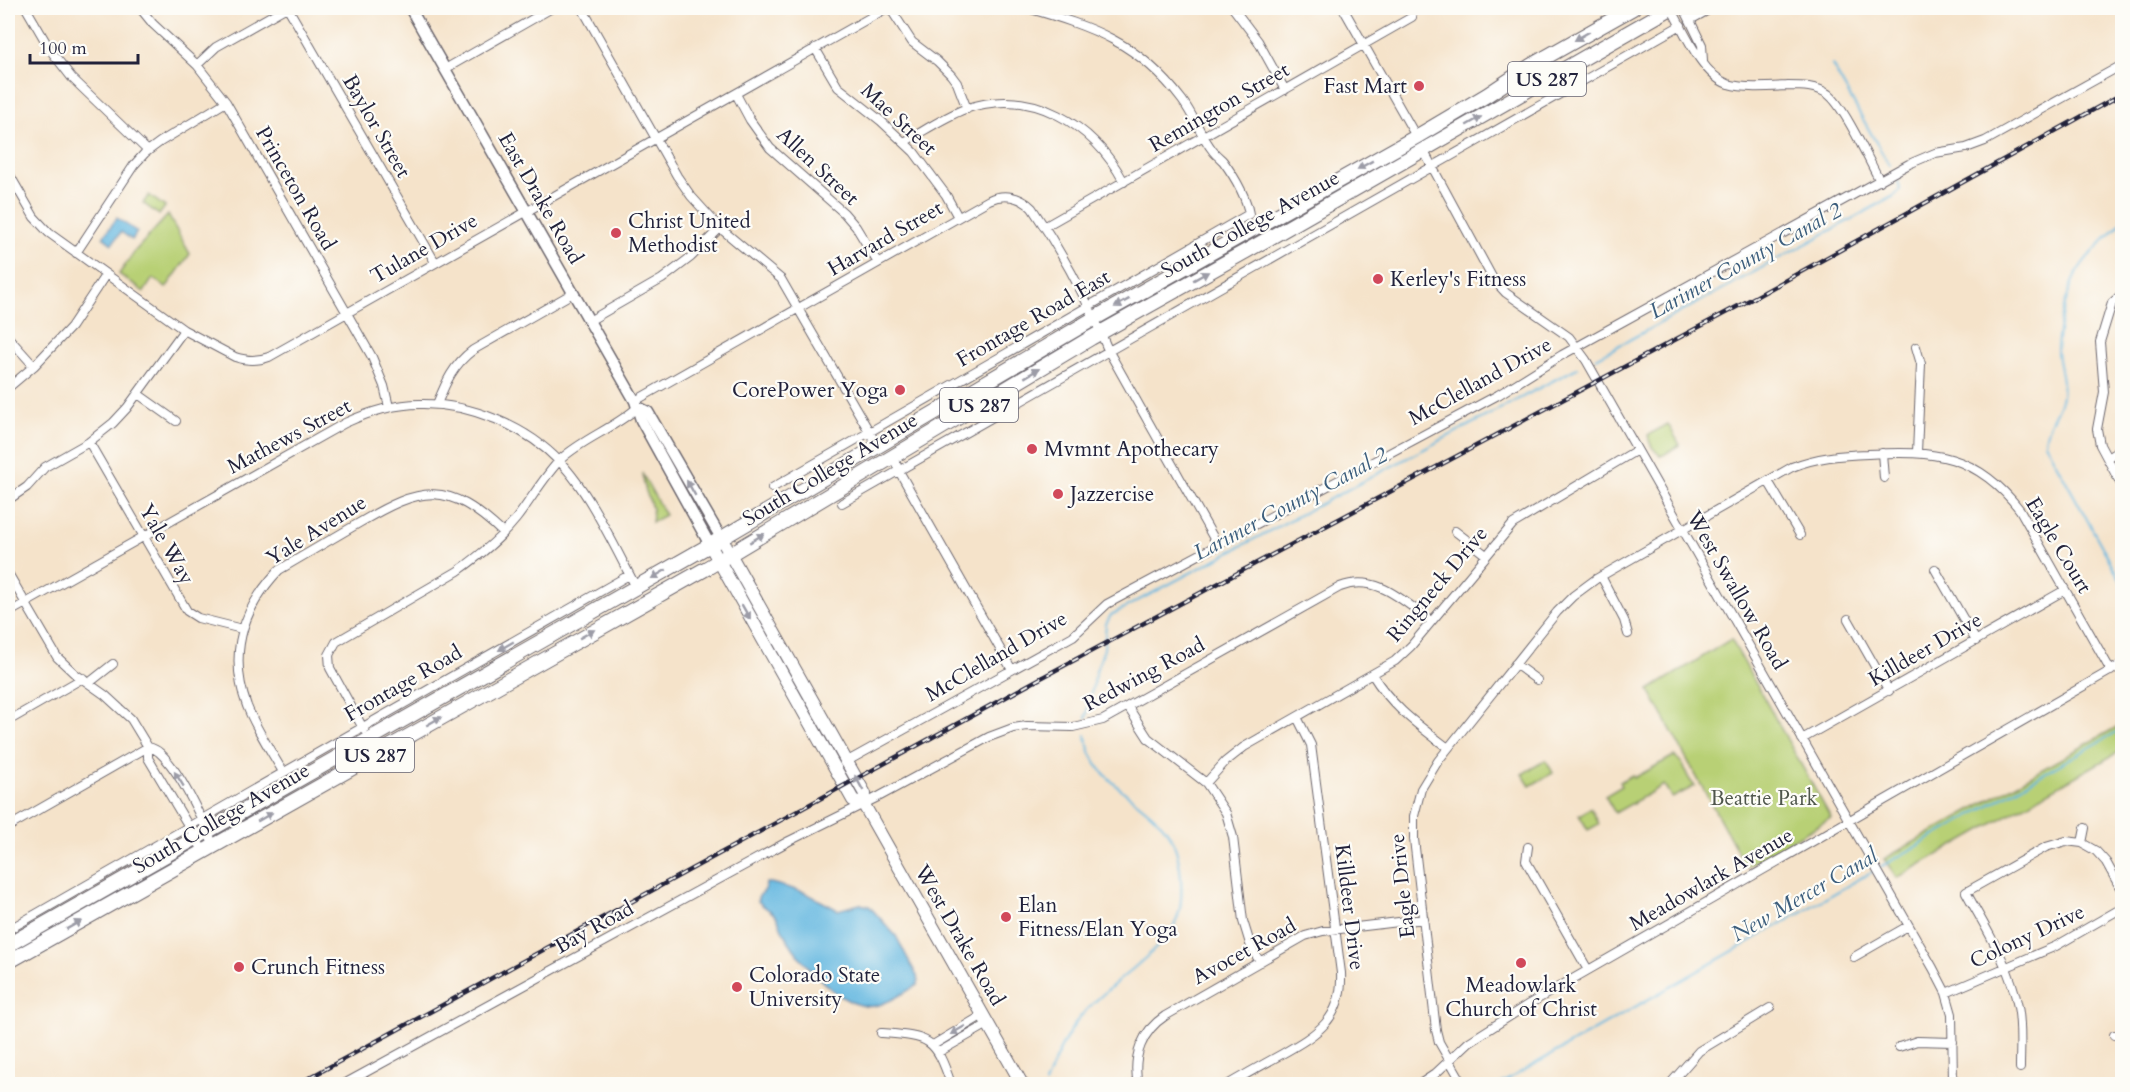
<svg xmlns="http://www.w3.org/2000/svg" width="2130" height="1092" viewBox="0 0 2130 1092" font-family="Cardo,serif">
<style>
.green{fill:#b8d074;stroke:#6d7958;stroke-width:1.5}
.water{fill:#64b7e0;stroke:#436c8e;stroke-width:1.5}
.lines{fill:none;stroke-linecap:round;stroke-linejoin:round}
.stream{stroke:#64b7e0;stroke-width:2}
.street-casing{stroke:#6c666d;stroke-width:10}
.secondary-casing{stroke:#6c666d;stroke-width:13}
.primary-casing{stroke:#6c666d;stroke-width:14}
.highway-casing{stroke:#6c666d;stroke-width:16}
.street{stroke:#fff;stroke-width:8}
.secondary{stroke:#fff;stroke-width:10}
.primary{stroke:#fff;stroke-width:12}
.highway{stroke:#fff;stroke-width:14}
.rail-casing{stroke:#22223b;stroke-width:4.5}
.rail{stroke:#fdfcf7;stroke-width:2;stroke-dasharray:7;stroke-linecap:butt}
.oneway{fill:#9c9ca7}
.poi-dot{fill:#d1495b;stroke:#fdfcf7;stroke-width:2}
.labels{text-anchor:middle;stroke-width:4.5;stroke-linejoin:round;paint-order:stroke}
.shield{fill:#fdfcf7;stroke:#646373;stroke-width:1.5}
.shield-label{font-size:20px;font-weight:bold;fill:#22223b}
.poi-label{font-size:21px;fill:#22223b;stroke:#fdfcf7;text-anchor:start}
.street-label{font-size:21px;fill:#22223b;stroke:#fdfcf7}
.park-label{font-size:21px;fill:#4f564c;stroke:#fdfcf7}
.water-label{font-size:22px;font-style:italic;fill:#3c5e7d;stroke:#fdfcf7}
</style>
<rect width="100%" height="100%" fill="#fdfcf7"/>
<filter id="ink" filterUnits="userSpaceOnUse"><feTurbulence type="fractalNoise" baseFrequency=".0167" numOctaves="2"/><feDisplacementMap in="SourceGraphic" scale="12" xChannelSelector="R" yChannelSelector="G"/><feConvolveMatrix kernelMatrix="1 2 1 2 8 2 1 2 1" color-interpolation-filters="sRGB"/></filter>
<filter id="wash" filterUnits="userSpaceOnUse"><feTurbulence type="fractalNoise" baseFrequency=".008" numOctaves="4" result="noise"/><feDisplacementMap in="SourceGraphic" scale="24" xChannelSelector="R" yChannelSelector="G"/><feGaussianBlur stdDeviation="1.35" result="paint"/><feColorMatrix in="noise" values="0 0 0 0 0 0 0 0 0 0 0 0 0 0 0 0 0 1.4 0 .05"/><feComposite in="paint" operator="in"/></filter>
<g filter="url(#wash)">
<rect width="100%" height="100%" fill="#f5e3ca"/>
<path class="green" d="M 149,195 L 165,207 L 159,215 L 143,203 Z
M 168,215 L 190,254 L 166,288 L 153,278 L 144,292 L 119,274 L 135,251 Z
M 1668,424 L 1680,445 L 1662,456 C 1653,451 1649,445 1648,435 Z
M 643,475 L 665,515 L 652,522 C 656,505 642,492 643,475 Z
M 1731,639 L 1831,818 L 1746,867 L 1649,690 Z
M 2122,724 L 2122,750 L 1897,878 L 1884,859 Z
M 1674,756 C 1689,766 1682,774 1695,786 L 1672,798 L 1664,785 L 1615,813 L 1605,796 L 1622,786 L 1620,782 L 1632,775 L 1634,778 Z
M 1546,760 L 1553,773 L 1530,786 L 1522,774 Z
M 1591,808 L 1599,824 L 1588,830 L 1579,815 Z"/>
<path class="water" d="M 117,218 L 137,232 L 132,240 L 121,232 L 112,244 L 103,237 Z
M 766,883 L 771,883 L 804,892 L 838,910 L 860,904 L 869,906 L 896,936 L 919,980 L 917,985 C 906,992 889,1003 875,1006 C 842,1011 802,963 786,937 C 782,931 780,923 776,916 C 772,911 763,907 758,901 L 758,897 L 765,890 Z"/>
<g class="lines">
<path class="stream" d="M 1832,65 L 1889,165
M 2122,222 C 2109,236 2092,250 2081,266 C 2068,284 2058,327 2057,350 C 2057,365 2065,380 2062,396 C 2059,412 2045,426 2045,443 L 2122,583
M 1596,358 L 1894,196 L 1900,190 L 1898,181
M 1086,718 L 1096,671 L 1104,649 L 1106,624 L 1111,615 L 1577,368
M 1045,1084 C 1054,1061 1065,1035 1081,1016 C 1104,987 1167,949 1177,919 C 1183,903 1182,885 1180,869 C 1178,857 1176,845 1169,834 C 1146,799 1090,782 1086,735
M 1500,1084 L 2122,729"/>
</g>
</g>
<g filter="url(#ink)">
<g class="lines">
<defs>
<path id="street" d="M 26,8 L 51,51 L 72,78 L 148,151
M 140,8 L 153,24 L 197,65 L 226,102 L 372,357 L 384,386 L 389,407
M 288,8 L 435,262
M 582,8 L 677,176 L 691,196 L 720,228 L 781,279 L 877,445
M 890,8 L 912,42 L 937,61 L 951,75 L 957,83 L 967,109
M 1233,8 L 1258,41 L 1285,90
M 1343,8 L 1417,138
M 1671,8 C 1684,31 1702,75 1728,84 C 1746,89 1769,87 1788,86 C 1802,86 1816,86 1828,94 C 1844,106 1869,161 1880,181
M 1684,8 L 1702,45 L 1703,61
M 1690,20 L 1712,8
M 815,48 L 838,87 L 881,121 L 914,152 L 946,195 L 958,217
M 197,65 L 216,47 L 285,8
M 445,69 L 552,8
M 736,94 L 750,120 L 770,148 L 844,213 L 856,227 L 878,263
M 904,142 C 924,131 944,117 965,109 C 1032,86 1093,124 1124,182
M 1422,148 L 1493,279 L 1506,293 L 1569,337 L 1586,360 L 1933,968 L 1946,993 L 1952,1014 L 1953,1084
M 8,172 L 34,217 L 49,233 L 184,330 L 235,357 C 248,361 257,361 269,357 L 887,8
M 1044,227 L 1412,17
M 76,253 L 134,165 L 145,153 L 160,142 L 226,102
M 2122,294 L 2112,303 L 2100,342 L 2104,392 L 2097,429 L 2100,445 L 2122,486
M 589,321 L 662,279 L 691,257 L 720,228
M 8,337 L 34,366
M 1916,347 L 1921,364 L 1917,452
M 8,388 L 34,366 L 71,327 L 106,274
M 138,394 L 176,421
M 635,401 L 989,200 C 1004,193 1020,196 1032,208 C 1062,252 1088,301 1108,350 L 1217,544
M 437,404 C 446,382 453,365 473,350 L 573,293
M 89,442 L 187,611 L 198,618 L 242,629
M 1882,453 L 1884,478
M 893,456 L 899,471 L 1012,670
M 2107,458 L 2122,449
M 1768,481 L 1800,535
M 772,488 L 1249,214 C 1246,196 1234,176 1223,161 C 1220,158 1216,155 1213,151 C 1201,136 1194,116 1182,100 C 1139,43 1093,27 1027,8
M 8,500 L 27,487 L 45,467 L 89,442 L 113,423 L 127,408 L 184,330
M 842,503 L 1681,25
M 1455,531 L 1486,555
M 1935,569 L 1976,641
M 8,573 L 57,657 L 74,673 L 105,695 L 131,719 L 148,747 L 148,758 L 204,852
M 1601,576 L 1624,620 L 1628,634
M 8,613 L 345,423 C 369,412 393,404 420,404 C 469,403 526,426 560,462 C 589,491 616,550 636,587
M 1848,619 L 1889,691
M 1515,664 L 1537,680
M 1372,674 C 1393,708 1417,724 1448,748
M 89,683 L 113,664
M 1128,707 L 1148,738 L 1206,783 L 1226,813 L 1233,837 L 1243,921 L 1251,947 L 1260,962
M 8,721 L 83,678
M 364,730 L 330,668 L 329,655 L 336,642 L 458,571 C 479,556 500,539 516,519 C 531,500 544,476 561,459 C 584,438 615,428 638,407
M 1802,739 L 2065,590
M 148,747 C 152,748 157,750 160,753 C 181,772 202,820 214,846
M 844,763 L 1073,636 L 1107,604 L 1498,395 L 1562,355 L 1909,164 L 1935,153 L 1966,148 L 1985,141 L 2122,65
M 283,772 C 271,751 256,729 247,706 C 228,654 242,609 279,570 C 306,554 333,538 359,523 C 422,486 447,480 503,533
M 1206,783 L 1225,762 L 1244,747 L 1395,661 L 1411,646 L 1513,524 L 1637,450
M 8,827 L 148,747
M 2082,843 L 2085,828
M 1528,847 L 1526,861 L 1588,970
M 8,930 L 629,575
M 1854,957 L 1908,926
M 1946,993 L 2056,946 L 2122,908
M 881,1033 C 930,1037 935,1037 951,1084
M 2114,1035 L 2122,1037
M 933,1045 L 983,1015
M 1899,1047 L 1917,1041 L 1953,1042
M 939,1052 L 988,1024
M 2020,1068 C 2020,1048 2022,1027 2018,1007 C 2010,965 1986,929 1966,892 L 2046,847 L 2066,841 L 2082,843 L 2096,851 L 2106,862 L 2122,891
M 344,1084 L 789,841 L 880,796 L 989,737 L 1013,728 L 1027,726 L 1073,727 L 1103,720 L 1340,587 C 1377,573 1403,601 1431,621
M 1138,1084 C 1132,1057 1142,1031 1165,1016 L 1305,936 L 1323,931 L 1424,919
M 1229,1084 C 1246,1074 1264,1064 1282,1054 C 1317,1034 1343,1019 1341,973 L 1311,745 L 1297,717
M 1420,1084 L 1435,1074 L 1469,1042 L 1529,1004 L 2122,664
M 1463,1084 L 1439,1042 L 1436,1030 L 1414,839 L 1414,816 L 1421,789 L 1438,761 L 1557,612 L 1573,596 L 1596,579 L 1792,467 C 1817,457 1841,455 1868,454 C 1934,450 1977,454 2020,510 L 2111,671
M 1670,1084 L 1699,1051 L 1770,1008"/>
<path id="secondary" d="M 410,8 L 635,401 L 641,420 L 710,545
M 638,407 L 648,412 L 721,538"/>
<path id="primary" d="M 721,538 L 865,794 L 864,805
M 710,545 L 853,800 L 864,805 L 1022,1084"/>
<path id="highway" d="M 8,945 L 710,545 L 1095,318 L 1416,137 L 1487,95 L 1532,65 L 1633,8
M 8,962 L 707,568 L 1091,338 L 1266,240 L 1671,8"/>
</defs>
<use href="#street" class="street-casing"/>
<use href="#secondary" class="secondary-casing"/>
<use href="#primary" class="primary-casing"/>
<use href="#highway" class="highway-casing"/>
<use href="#street" class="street"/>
<use href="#secondary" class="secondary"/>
<use href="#primary" class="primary"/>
<use href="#highway" class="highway"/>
<defs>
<path id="rail" d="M 298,1084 L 1039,679 L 1759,295 L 2122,94"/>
</defs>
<use href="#rail" class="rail-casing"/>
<use href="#rail" class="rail"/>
</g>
<defs><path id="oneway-solid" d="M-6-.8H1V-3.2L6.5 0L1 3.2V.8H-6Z" transform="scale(1.5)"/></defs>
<g class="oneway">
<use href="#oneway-solid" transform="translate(1582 36) rotate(150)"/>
<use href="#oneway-solid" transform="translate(1474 121) rotate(-30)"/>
<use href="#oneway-solid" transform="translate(1365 165) rotate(151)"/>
<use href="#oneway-solid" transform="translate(1201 276) rotate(-29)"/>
<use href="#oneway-solid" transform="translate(1122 303) rotate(151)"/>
<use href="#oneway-solid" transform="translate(1032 373) rotate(-31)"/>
<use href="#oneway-solid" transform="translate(691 488) rotate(-120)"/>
<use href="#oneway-solid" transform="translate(757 538) rotate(-31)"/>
<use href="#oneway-solid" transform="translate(659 574) rotate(150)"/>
<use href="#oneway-solid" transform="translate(746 612) rotate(60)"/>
<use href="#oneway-solid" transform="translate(587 634) rotate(-29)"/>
<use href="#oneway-solid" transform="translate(506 646) rotate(150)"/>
<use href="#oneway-solid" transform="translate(434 721) rotate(-30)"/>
<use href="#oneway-solid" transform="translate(179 779) rotate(-122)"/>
<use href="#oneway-solid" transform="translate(859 783) rotate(-119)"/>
<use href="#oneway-solid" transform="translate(265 817) rotate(-30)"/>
<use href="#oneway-solid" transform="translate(74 925) rotate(-29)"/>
<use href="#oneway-solid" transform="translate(958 1030) rotate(150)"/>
</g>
</g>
<g class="poi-dot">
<circle cx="1419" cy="86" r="6"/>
<circle cx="616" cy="233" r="6"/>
<circle cx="1378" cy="279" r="6"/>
<circle cx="900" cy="390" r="6"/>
<circle cx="1032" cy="449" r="6"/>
<circle cx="1058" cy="494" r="6"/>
<circle cx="1006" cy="917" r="6"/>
<circle cx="1521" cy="963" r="6"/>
<circle cx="239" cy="967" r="6"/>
<circle cx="737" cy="987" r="6"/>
</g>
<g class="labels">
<g class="shield">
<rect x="1508" y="62" width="78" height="34" rx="4.5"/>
<rect x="940" y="388" width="78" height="34" rx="4.5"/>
<rect x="336" y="738" width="78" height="34" rx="4.5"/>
</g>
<g class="shield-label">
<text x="1547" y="86">US 287</text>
<text x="979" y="412">US 287</text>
<text x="375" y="762">US 287</text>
</g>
<g class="poi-label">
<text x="1407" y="93" text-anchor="end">Fast Mart</text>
<text x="628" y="228">Christ United<tspan x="628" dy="24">Methodist</tspan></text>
<text x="1390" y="286">Kerley's Fitness</text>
<text x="888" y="397" text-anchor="end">CorePower Yoga</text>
<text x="1044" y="456">Mvmnt Apothecary</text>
<text x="1070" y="501">Jazzercise</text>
<text x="1018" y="912">Elan<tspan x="1018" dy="24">Fitness/Elan Yoga</tspan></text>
<text x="251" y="974">Crunch Fitness</text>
<text x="749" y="982">Colorado State<tspan x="749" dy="24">University</tspan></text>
<text x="1521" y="992" text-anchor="middle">Meadowlark<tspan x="1521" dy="24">Church of Christ</tspan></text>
</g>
<g class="street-label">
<text transform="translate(1219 107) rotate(-30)" y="7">Remington Street</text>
<text transform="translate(899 119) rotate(43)" y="7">Mae Street</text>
<text transform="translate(377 126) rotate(60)" y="7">Baylor Street</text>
<text transform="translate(818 166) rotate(43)" y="7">Allen Street</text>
<text transform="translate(296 188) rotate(60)" y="7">Princeton Road</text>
<text transform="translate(541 198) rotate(60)" y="7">East Drake Road</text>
<text transform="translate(1250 224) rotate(-29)" y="7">South College Avenue</text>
<text transform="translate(885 238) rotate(-30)" y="7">Harvard Street</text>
<text transform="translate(424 248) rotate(-30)" y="7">Tulane Drive</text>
<text transform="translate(1033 318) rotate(-30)" y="7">Frontage Road East</text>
<text transform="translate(1480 381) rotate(-29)" y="7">McClelland Drive</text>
<text transform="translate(289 436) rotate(-28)" y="7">Mathews Street</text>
<text transform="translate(830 469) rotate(-31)" y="7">South College Avenue</text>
<text transform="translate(316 530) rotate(-32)" y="7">Yale Avenue</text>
<text transform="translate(167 544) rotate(60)" y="7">Yale Way</text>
<text transform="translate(2059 545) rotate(59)" y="7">Eagle Court</text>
<text transform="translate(1437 584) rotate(-50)" y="7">Ringneck Drive</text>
<text transform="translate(1737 590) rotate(60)" y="7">West Swallow Road</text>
<text transform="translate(1925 649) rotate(-30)" y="7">Killdeer Drive</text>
<text transform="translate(996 656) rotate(-30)" y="7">McClelland Drive</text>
<text transform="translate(1144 674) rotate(-28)" y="7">Redwing Road</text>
<text transform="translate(403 683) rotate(-30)" y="7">Frontage Road</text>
<text transform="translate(221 818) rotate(-30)" y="7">South College Avenue</text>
<text transform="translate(1711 879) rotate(-30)" y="7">Meadowlark Avenue</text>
<text transform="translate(1402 886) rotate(-96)" y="7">Eagle Drive</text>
<text transform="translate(1350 907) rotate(83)" y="7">Killdeer Drive</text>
<text transform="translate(594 927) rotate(-29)" y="7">Bay Road</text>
<text transform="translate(960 935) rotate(60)" y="7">West Drake Road</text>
<text transform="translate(2027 936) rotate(-25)" y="7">Colony Drive</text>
<text transform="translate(1244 951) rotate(-29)" y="7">Avocet Road</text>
</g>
<g class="park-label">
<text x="1764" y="805">Beattie Park</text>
</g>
<g class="water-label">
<text transform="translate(1745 260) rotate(-29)" y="8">Larimer County Canal 2</text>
<text transform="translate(1290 503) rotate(-28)" y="8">Larimer County Canal 2</text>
<text transform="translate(1804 894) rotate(-30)" y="8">New Mercer Canal</text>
</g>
</g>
<rect width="2130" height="1092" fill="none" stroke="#fdfcf7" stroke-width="30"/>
<path d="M30 54v9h108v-9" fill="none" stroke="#22223b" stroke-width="3"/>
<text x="39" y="54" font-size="18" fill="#22223b" stroke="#fdfcf7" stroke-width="4.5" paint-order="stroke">100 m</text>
</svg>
